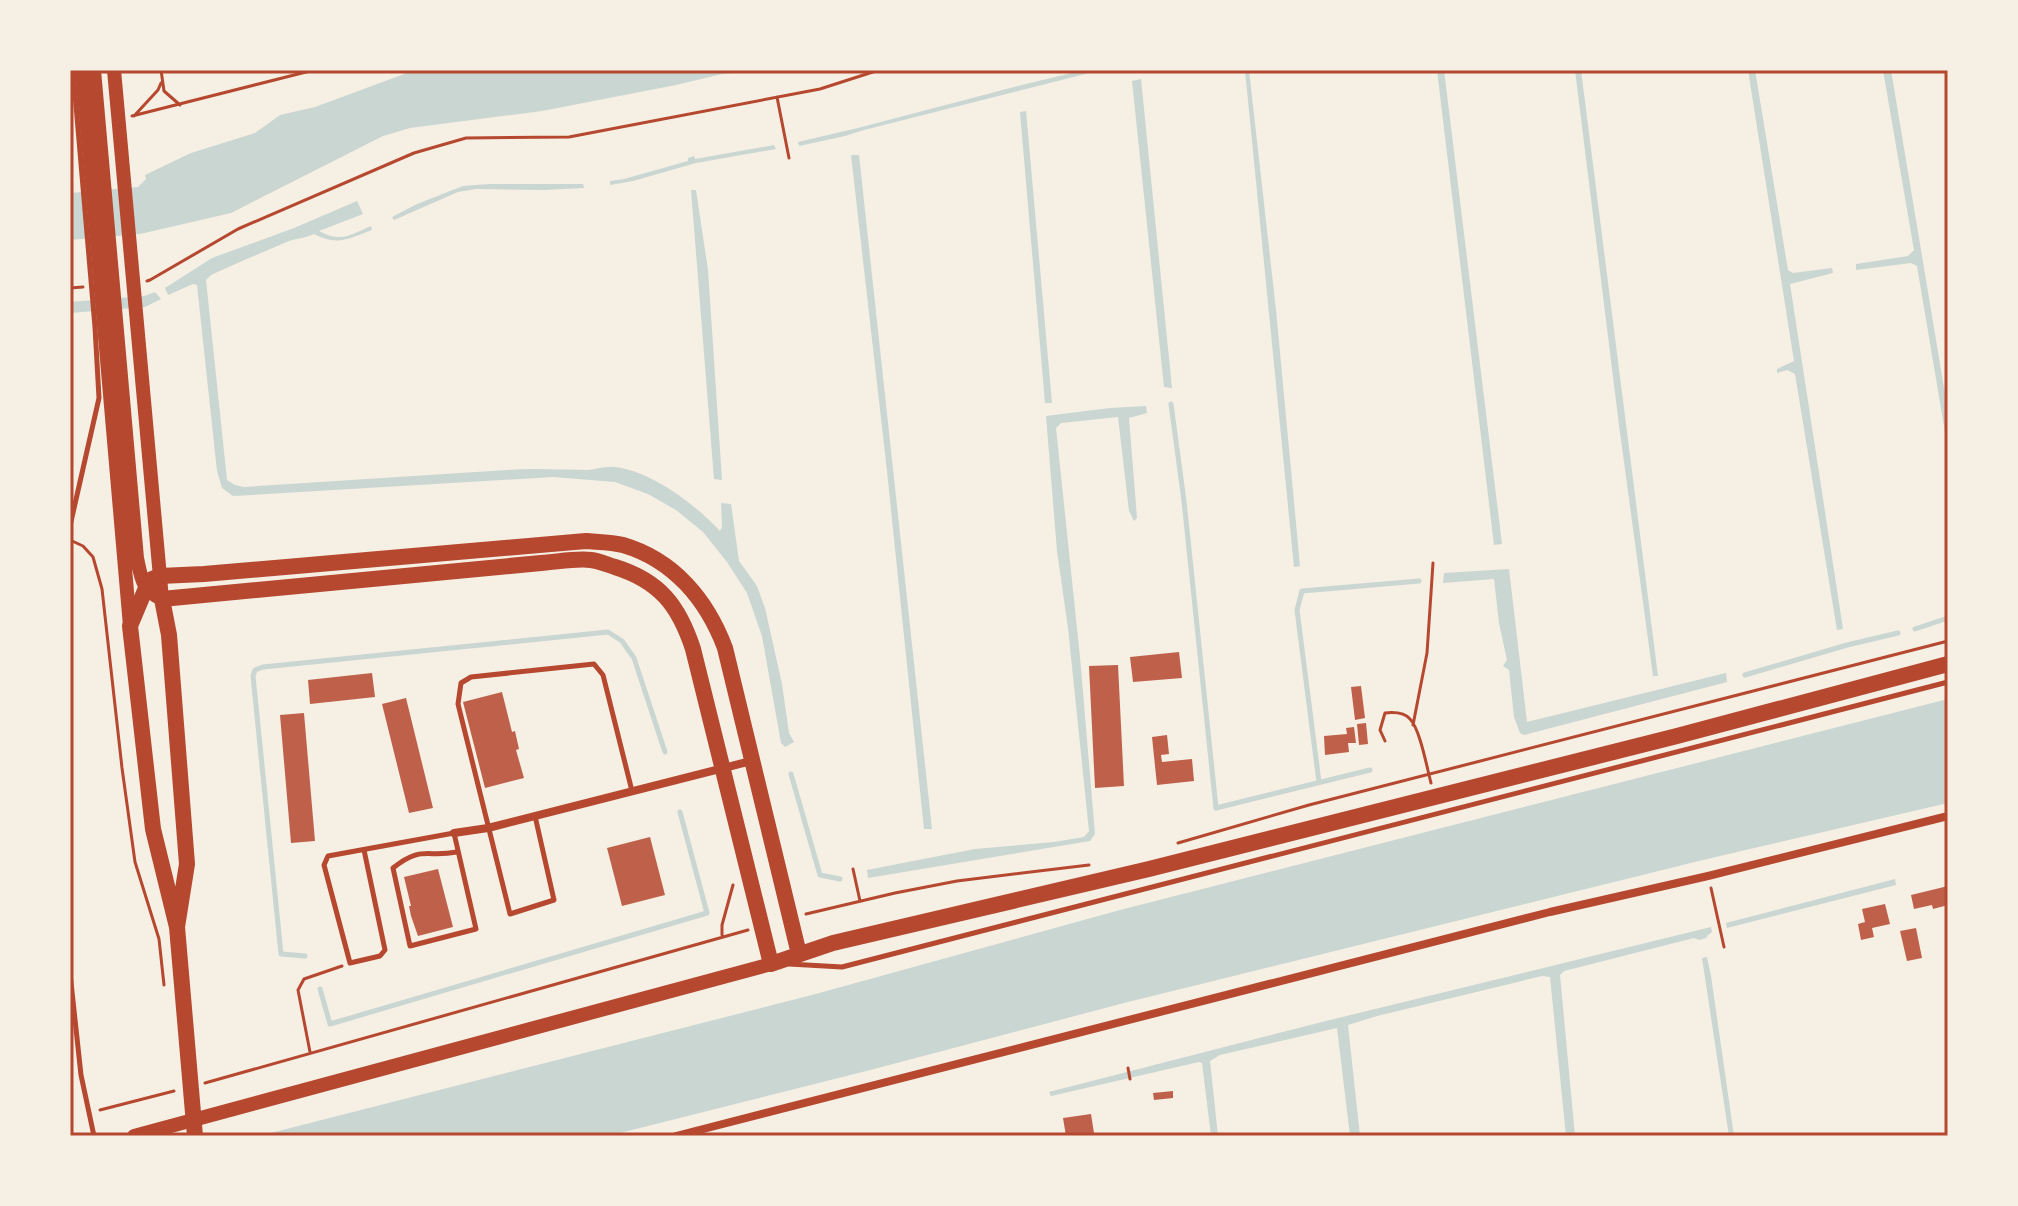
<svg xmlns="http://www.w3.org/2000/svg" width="2018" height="1206" viewBox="0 0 2018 1206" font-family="'Sofia Sans Condensed',sans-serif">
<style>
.water{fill:#c9d6d2}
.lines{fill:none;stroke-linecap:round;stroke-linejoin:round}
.stream{stroke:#c9d6d2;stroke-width:5}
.building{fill:#bf614a}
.path{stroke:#b5482f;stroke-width:3}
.service{stroke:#b5482f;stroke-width:5}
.minor{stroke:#b5482f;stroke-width:8}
.secondary{stroke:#b5482f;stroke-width:14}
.primary{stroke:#b5482f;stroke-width:16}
.neatline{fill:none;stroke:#b5482f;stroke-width:3}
</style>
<rect width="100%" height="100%" fill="#f6efe4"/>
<path class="water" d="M 415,70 L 768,70 L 722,74 L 676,85 L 542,111 L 410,128 L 383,136 L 231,213 L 140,234 L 70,240 L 70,193 L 138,187 L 146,179 L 145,175 L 191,153 L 255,133 L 280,115 L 315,107 Z
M 1084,70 L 1097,71 L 864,130 L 845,136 L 799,146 L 798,142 L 858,128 L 1018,86 Z
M 1245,70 L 1249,70 L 1276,310 L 1300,566 L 1294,567 Z
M 1437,70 L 1444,70 L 1502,544 L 1494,545 Z
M 1575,70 L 1581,70 L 1658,676 L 1653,676 L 1619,425 Z
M 1748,70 L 1755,70 L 1788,270 L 1793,273 L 1832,268 L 1833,273 L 1790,284 L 1843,629 L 1837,630 L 1795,374 L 1787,370 L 1777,373 L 1777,369 L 1794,361 Z
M 1883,70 L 1891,70 L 1948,412 L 1948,450 L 1917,266 L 1911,263 L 1856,270 L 1856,264 L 1908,256 L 1914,250 Z
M 1141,79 L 1172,388 L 1164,387 L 1132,81 Z
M 1026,111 L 1052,403 L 1045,403 L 1020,112 Z
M 774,145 L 776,149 L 696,163 L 633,181 L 610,185 L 610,181 L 624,179 L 688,161 L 688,158 L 694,156 L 695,159 Z
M 851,155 L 859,155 L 932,829 L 924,829 L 887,471 Z
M 490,184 L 583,184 L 584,188 L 543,190 L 476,189 L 458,192 L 394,220 L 392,217 L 417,204 L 463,186 Z
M 691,190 L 696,190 L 708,270 L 722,480 L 714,479 Z
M 357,201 L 363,214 L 319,231 C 341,243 350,235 371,226 L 372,230 C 348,239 338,246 314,234 C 306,238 298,238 289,241 C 263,252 237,263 211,275 L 206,280 L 227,480 L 235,485 L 244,487 L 507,470 C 535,468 562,470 589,470 C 597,469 606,466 614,467 C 650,470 696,505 720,531 L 722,527 L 721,503 L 731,504 L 739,561 L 757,586 L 765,608 L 782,684 L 789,733 L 794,742 L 785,747 L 781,743 L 762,636 L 747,593 L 727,562 L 703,532 L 676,510 L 648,494 L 615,482 L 553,477 L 233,496 L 222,488 L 217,471 L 197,285 L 193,284 L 168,295 L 165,288 L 212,258 L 294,228 Z
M 155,292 L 161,299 L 145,307 L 70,313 L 70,302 L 144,296 Z
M 1146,406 L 1147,413 L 1129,418 L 1137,518 L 1134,521 L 1129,511 L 1118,417 L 1061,423 L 1056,428 L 1080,657 L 1095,834 L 1090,841 L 868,878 L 867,870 L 975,849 L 1054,842 L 1084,837 L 1089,831 L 1068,628 L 1057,551 L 1046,416 L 1110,408 Z
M 1509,569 L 1527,722 L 1726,673 L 1727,682 L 1524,735 L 1520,733 L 1514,717 L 1509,670 L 1503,666 L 1507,660 L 1499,623 L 1494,579 L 1443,583 L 1444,573 Z
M 1948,699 L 1948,803 L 1703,860 L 1124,1003 L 874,1069 L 608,1136 L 259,1136 L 812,995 L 1120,910 Z
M 1895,879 L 1896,885 L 1727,928 L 1726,923 Z
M 1711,927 L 1712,932 L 1708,935 L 1706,938 L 1699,940 L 1694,938 L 1564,971 L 1560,975 L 1575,1136 L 1566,1136 L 1550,977 L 1542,976 L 1377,1016 L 1348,1025 L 1360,1136 L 1350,1136 L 1337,1028 L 1220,1055 L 1210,1061 L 1218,1136 L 1211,1136 L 1202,1063 L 1199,1062 L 1051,1096 L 1049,1092 L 1326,1021 Z
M 1707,957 L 1711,976 L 1734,1136 L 1729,1136 L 1702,958 Z"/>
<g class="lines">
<path class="stream" d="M 1171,404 L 1184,501 L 1216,808 L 1370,770
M 1915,629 L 1948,618
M 1745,675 L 1847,645 L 1898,633
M 791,774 L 820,875 L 840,879
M 1319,782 L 1297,610 L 1302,591 L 1419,581
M 305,956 L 281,954 L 253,676 L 255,670 L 263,667 L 608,632 L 622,641 L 634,658 L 665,752
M 320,989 L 330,1024 L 707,913 L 680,812"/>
</g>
<path class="building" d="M 1179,652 L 1182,678 L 1133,682 L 1130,657 Z
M 1118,665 L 1124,786 L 1095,788 L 1089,666 Z
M 372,673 L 375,697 L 310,704 L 308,680 Z
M 1361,686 L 1365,718 L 1355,720 L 1351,687 Z
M 502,692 L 512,732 L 515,731 L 519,749 L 516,750 L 524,778 L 485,788 L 463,702 Z
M 406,698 L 433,808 L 409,813 L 382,704 Z
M 304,713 L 315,841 L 291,843 L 280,715 Z
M 1366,723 L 1368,744 L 1359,745 L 1357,724 Z
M 1354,727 L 1356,743 L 1348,743 L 1349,752 L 1325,755 L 1324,736 L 1347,734 L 1346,728 Z
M 1167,735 L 1169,754 L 1161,755 L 1162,762 L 1192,759 L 1194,781 L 1157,785 L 1152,737 Z
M 650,837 L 665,895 L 622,906 L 607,848 Z
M 438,869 L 453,927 L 418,936 L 411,916 L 409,906 L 411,906 L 404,877 Z
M 1948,886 L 1948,905 L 1933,909 L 1932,905 L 1914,909 L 1911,895 Z
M 1885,904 L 1890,924 L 1872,928 L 1874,937 L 1861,940 L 1858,924 L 1865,922 L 1862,909 Z
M 1916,928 L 1922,958 L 1907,961 L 1900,931 Z
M 1173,1091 L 1173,1098 L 1154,1100 L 1153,1093 Z
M 1091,1114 L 1094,1133 L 1082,1136 L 1066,1136 L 1063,1118 Z"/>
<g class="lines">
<path class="path" d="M 161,70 L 164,91 L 180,105
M 777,97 L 789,158
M 132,116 L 314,70
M 134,116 L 158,90 L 161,83
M 147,281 L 150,280 L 238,229 L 414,153 L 466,138 L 569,137 L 820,89 L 879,70
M 70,288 L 83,287
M 70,540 L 83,546 L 93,557 L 102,589 L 122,768 L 135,862 L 159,939 L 164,985
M 1413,725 L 1427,653 L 1433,563
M 1385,741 L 1380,730 L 1385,713 C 1394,712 1404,712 1410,719 C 1420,729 1427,768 1431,783
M 1178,843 L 1309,805 L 1948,641
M 853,869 L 860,901
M 1711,888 L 1724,947
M 806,914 L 895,893 L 957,881 L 1089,865
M 722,935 L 722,925 L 733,885
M 310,1052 L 298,990 L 304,979 L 342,966
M 1128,1068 L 1130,1079
M 205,1083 L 748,930
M 100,1110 L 174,1091"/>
<path class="service" d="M 70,526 L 99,398 L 95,327 L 73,70
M 535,816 L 554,900 L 510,914 L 458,704 L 461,683 L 471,677 L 594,664 L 603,675 L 632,791
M 364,850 L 385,950 L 380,956 L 350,963 L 324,865 L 328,856 L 454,833 L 476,929 L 410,946 L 393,868 C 422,845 426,858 457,852
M 789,964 L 842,967 L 1948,682
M 70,973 L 81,1075 L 94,1136"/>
<path class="minor" d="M 454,833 L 488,828 L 751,761
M 676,1136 L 1550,912 L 1708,876 L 1948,816"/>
<path class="secondary" d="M 82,70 L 130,626
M 94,70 L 137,558 C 141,577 142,591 162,599
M 114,70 L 162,599
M 134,1136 L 771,964"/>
<path class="primary" d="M 177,927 L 187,864 L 169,635 L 162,599 L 541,563 C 557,562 576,558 591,560 C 599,561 608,565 615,567 C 660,581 679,606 693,649 L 771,964 L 833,943 L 1149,869 L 1677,736 L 1948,664
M 195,1136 L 177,927 L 153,829 L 130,626 L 146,588 L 152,579 L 160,576 L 204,574 L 586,541 C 598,542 612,542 623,545 C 674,560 707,600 725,648 L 799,954"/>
</g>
<rect width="2018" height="1206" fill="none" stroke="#f6efe4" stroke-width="144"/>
<rect x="72" y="72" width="1874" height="1062" class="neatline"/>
</svg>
